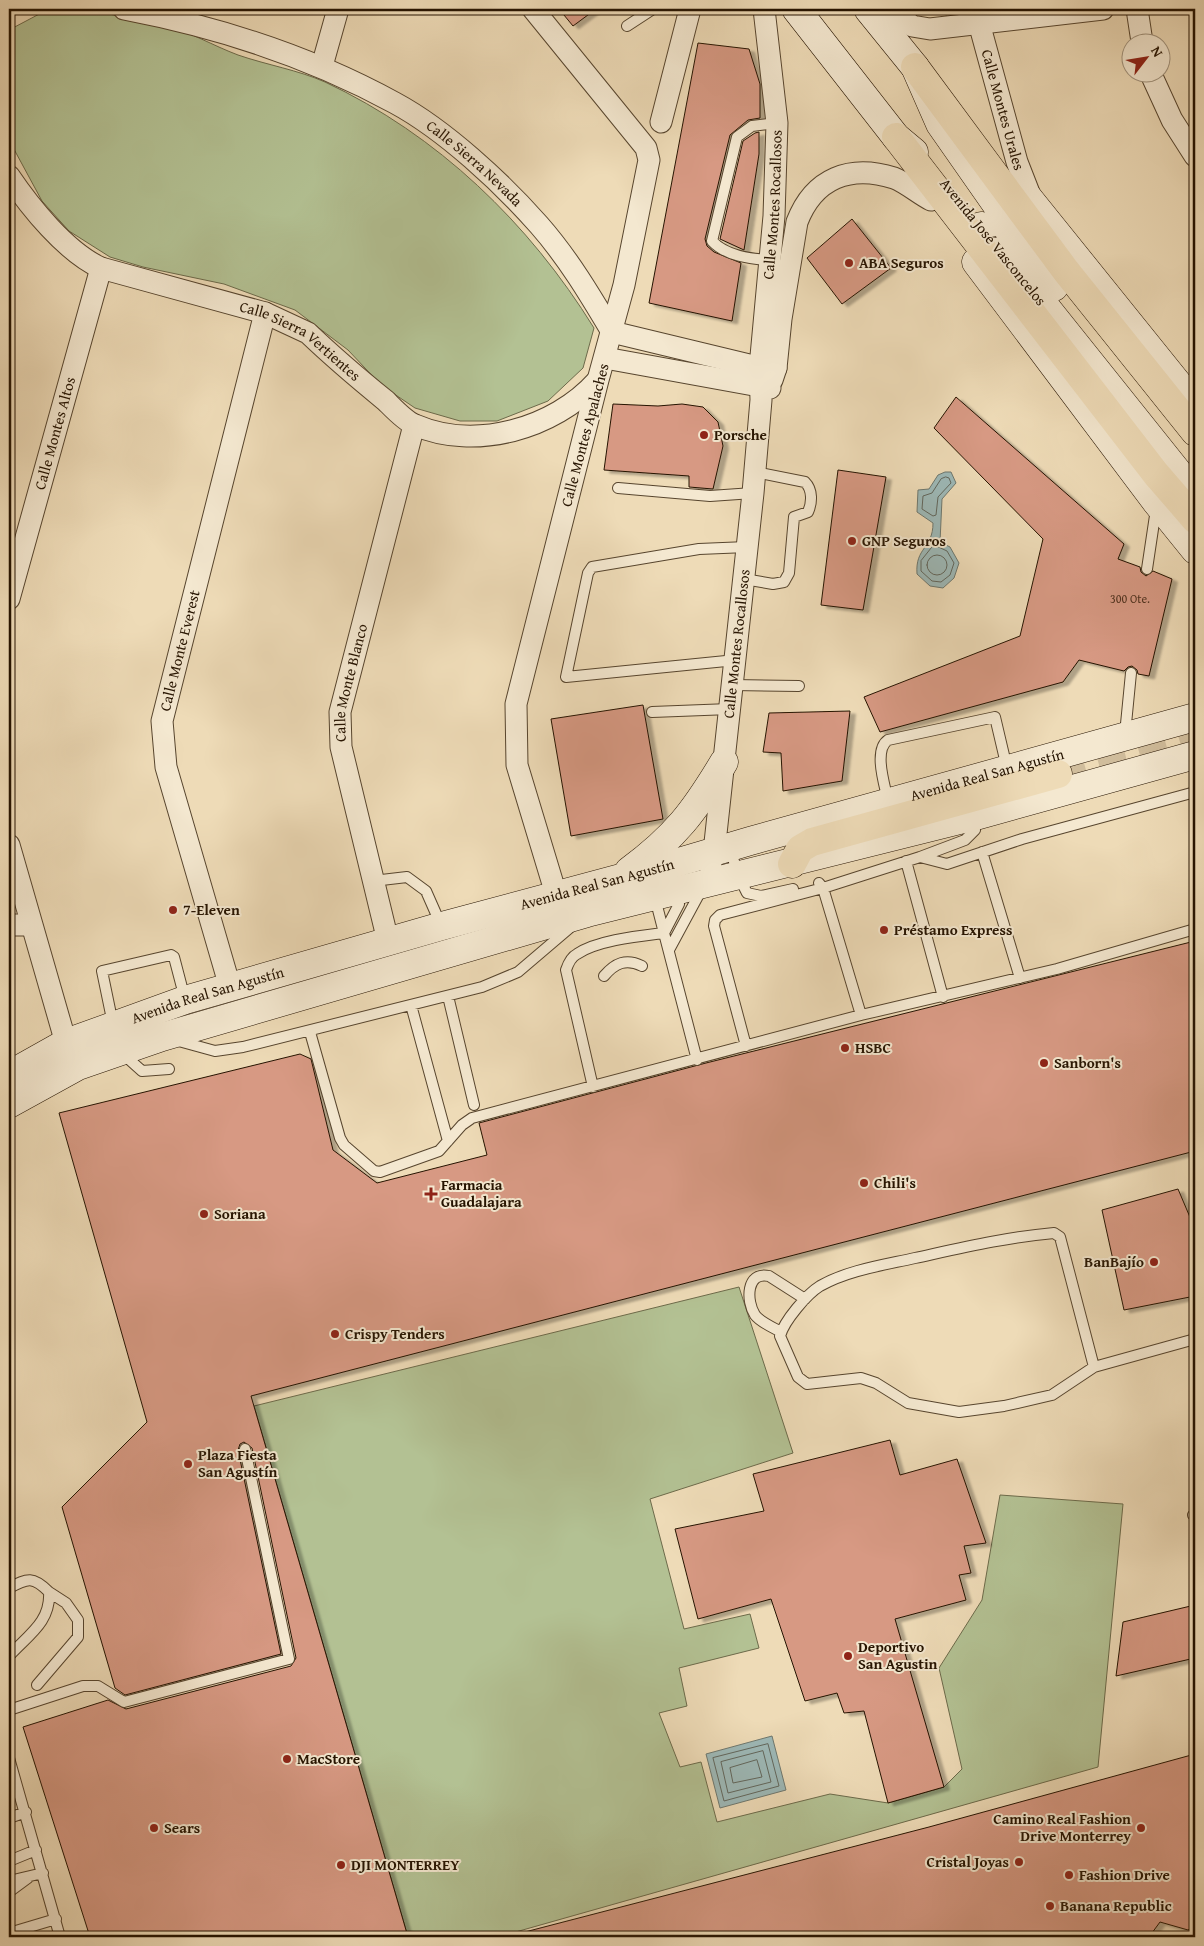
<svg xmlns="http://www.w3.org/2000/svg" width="1204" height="1946" viewBox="0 0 1204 1946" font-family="'Gentium Book Plus',serif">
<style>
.green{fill:#b3c193;stroke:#6c6a4a}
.water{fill:#9db9b8;stroke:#6d776e}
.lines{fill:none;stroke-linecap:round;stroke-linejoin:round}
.shore{stroke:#61665c;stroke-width:1}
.building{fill:#d79983;stroke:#251300;filter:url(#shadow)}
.primary-tunnel{stroke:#d0bd9c;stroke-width:28;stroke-dasharray:28 14;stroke-linecap:butt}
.lane-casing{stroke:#57452e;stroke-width:12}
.street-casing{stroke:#57452e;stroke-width:23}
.secondary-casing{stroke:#251300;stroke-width:29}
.primary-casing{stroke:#251300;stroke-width:29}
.highway-casing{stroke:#251300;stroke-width:29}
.lane{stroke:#f4e8d0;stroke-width:10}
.street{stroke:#f4e8d0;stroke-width:21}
.secondary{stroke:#f4e8d0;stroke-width:28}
.primary{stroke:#eedbb7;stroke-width:28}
.highway{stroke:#eedbb7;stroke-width:28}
.poi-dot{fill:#8f2418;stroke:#f4e8d0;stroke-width:2}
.labels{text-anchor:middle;stroke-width:4;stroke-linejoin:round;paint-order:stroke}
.number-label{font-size:12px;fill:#523421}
.street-label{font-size:15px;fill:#251300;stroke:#f4e8d0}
.poi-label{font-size:15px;font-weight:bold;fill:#251300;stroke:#f4e8d0;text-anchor:start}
</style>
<defs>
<filter id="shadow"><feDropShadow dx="5.5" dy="3" stdDeviation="1" flood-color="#0004"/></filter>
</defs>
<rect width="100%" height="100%" fill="#eedbb7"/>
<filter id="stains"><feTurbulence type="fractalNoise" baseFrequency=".004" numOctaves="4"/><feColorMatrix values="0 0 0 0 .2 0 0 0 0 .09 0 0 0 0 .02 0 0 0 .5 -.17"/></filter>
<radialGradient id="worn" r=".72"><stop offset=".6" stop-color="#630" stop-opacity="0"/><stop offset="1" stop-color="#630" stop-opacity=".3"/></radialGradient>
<path class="green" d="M 920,9 L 950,9 L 947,15 Z
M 87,10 C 113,15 140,19 165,25 C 190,32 214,46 238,55 C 267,65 298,70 325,82 C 438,135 529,223 594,328 L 583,368 L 548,401 L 497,421 L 460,421 L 415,408 L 381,385 L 348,350 L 295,310 L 224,284 L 143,267 L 110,257 L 69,231 L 42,201 L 9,140 L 9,30 L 45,11 Z
M 739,1287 L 793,1453 L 650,1499 L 684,1629 L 750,1614 L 759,1648 L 679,1668 L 687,1706 L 659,1713 L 680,1767 L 701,1762 L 717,1822 L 830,1794 L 888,1803 L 944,1787 L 962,1769 L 939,1668 L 982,1600 L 1000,1495 L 1123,1504 L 1098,1767 L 498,1937 L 408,1937 L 254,1406 Z"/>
<path class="water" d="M 945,472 L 951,472 L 956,483 L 942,499 L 940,542 L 950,547 L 959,563 L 954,578 L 943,588 L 930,586 L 917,574 C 915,547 933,549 933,523 L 917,512 L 918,490 L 929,489 L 938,475 Z
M 772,1736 L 786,1790 L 720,1808 L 706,1754 Z"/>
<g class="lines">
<path class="shore" d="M 946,477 L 949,478 L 951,483 L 938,497 L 936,515 L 933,516 L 922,509 L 923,496 L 932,493 L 941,479 Z
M 934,545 L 947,551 L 954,563 L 950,575 L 941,582 L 932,581 L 921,571 L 921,561 Z
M927 565a10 10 0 1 1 20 0a10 10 0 1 1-20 0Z
M 768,1744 L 779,1786 L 724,1801 L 713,1758 Z
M 763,1751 L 771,1782 L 728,1793 L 721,1762 Z
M 757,1760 L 762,1777 L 733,1783 L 730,1768 Z"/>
</g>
<path class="building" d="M 559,9 L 596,9 L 573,26 Z
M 698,43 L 749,49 L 760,84 L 760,118 L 748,120 L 730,135 L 705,239 L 707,246 L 714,252 L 741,263 L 732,321 L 649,303 Z
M 759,132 L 759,154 L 744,250 L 720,239 L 743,141 L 755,133 Z
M 852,219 L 891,268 L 842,304 L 807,258 Z
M 956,397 L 1124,544 L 1118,559 L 1140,567 L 1141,572 L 1146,576 L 1153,571 L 1172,579 L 1149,676 L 1138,674 L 1137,670 L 1132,666 L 1128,667 L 1124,671 L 1079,660 L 1063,682 L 880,732 L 864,697 L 1020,636 L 1043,539 L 934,428 Z
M 613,404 L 658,406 L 682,404 L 703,407 L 718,422 L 723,446 L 713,489 L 689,487 L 689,476 L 604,470 Z
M 838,470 L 886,477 L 863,610 L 821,605 Z
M 643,705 L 663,819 L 571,836 L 551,719 Z
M 850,711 L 842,781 L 783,791 L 781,753 L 763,752 L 769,713 Z
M 1195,941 L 1195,1151 L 251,1396 L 408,1937 L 90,1937 L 23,1727 L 108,1700 L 126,1709 L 291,1666 L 296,1658 L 252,1448 L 244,1442 L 240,1444 L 238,1450 L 281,1654 L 125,1695 L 115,1688 L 62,1507 L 147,1422 L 59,1113 L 300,1054 L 311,1059 L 333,1150 L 377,1183 L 487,1155 L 479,1123 L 706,1063 Z
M 1178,1189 L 1195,1229 L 1195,1296 L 1124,1310 L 1102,1210 Z
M 890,1440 L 900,1475 L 957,1459 L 986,1543 L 964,1546 L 971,1573 L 959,1575 L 966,1600 L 895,1619 L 944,1787 L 888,1803 L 864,1711 L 844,1713 L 837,1693 L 805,1701 L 771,1599 L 698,1619 L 675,1529 L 764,1511 L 753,1474 Z
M 1195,1605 L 1195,1658 L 1116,1676 L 1123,1622 Z
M 1195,1754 L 1195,1925 L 1188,1930 L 1160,1922 L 1149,1937 L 521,1937 L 521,1933 L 929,1827 Z"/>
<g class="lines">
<path class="primary-tunnel" d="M 1058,774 L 1195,736"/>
<defs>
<path id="lane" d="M 627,26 L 653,9
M 770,260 C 750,259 726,256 712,241 L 737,137 L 752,126 L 777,123
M 618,488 L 710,496 L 753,493
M 1147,569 L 1156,509
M 744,579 L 773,584 L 784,582 L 789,573 L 794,517 L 808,512 C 812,503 813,490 805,482 L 755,472
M 736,660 L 566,677 L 588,573 L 592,567 L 699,549 L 747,547
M 733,685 L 799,686
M 652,712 L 730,709
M 1125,734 L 1131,673
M 888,801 C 885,786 873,750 888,740 L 995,717 L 1007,768
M 730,848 L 738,875 L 747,893 L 761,896 L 793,889
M 982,852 L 1020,978
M 920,857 L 965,840 L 975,830 L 972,819
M 906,861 L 943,997
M 373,881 L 407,877 L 426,891 L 441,925
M 819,883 L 823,888 L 861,1015
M 676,891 L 679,904 L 664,933 L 697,1060
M 669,950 L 703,887
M 604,976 C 615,963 626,958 642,966
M 448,996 L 474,1105
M 411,1005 L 448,1141
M 113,1024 L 102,971 L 171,955 L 174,957 L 185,999
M 310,1032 L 340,1138 L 344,1145 L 374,1171 L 380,1172 L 439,1151 L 462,1125 L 472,1118 L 861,1015 L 1057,969 L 1195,929
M 175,1040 L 215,1051 L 243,1047 L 482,987 L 518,972 L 572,926
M 746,1046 L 714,926 L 715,920 L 720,915 L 823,888 L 920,857 L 947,864 L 1022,839 L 1195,792
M 122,1053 L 142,1071 L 169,1069
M 593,1087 L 566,970 C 568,964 571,957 577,954 C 598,940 640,936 664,933 L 655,898
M 781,1332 C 774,1328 760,1322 755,1315 C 746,1301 746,1271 769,1276 L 805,1299
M 1094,1367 L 1060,1237 L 1054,1233 C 1007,1237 961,1248 915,1258 C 884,1265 848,1270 820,1286 C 807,1294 784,1321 780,1336 L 798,1377 L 807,1384 L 861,1378 L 876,1383 L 908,1403 L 959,1412 L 1004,1406 L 1052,1395 L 1094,1367 L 1195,1339
M 1193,1515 L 1195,1514
M 9,1588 C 28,1578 33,1576 49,1592 C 51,1622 28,1635 9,1656
M 37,1685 L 78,1637 L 78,1620 L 66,1603 L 49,1592
M 9,1710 L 83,1686 L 98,1686 L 124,1702 L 289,1659 L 245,1449
M 9,1758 L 60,1937
M 9,1818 L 26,1812
M 9,1861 L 36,1850
M 9,1881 L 43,1873
M 9,1892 L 28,1878
M 9,1933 L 56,1919"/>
<g id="street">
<path id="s1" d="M 124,9 C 218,27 311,57 395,103 C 445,130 502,183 539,225 C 568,258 590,295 612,332 L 749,365 L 776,368"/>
<path d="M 533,9 L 646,148 L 649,160 L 624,285 L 598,380 L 516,704 L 517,765 L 556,894"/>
<path d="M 892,9 L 912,26 L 930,29 L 1103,9"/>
<path id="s2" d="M 979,9 L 979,23 L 1017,162 L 1033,203"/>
<path d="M 1137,9 L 1142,42"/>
<path d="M 322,66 L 338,9"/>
<path d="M 1150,72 L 1172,120 L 1195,156"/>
<path d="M 661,122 L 690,9"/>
<path id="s3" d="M 9,176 C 30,207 66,252 101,268 L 265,313 L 308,333 C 333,357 359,379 386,401 C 394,409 405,421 415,425 C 475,451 554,429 597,381"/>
<path d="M 605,358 L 770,388"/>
<path d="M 772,380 L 776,368 L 781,319 L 797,222 C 814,178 850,164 894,178 C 907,183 919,194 931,200"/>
<path id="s4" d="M 9,599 L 101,268"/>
<path d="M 9,845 L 66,1043"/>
<path id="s5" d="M 710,866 L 714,852 L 753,493 L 761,400 L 760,367 L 774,216 L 777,123 L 764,9"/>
<path d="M 9,925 L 30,925"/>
<path id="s6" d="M 388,941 L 341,747 L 340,712 L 414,425"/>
<path id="s7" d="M 230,987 L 166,767 L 162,721 L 265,313"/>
</g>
<g id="secondary">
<path d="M 796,9 L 896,137 L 914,152"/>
<path d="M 868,9 L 915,67 L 940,124 L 1054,287"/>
<path d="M 1022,190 L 1195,405"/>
<path d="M 981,226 L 1185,481"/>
<path d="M 976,262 L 1157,503 L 1195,550"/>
<path d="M 629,871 C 676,836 694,812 724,762"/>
<path id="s8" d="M 9,1075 L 66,1043 L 185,1000 L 442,926 L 669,865 L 750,841 L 1195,717"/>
<path d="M 9,1104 L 78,1066 L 162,1037 L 587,913 L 972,817 L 1195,755"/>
</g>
<path id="primary" d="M 792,864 L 800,849 L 812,842 L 1058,774"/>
<path id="highway" d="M 915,67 L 1066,271 L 1195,432
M 896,137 L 1156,474 L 1195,519"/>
</defs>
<use href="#lane" class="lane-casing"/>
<use href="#street" class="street-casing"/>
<use href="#secondary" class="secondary-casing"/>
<use href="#primary" class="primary-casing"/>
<use href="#highway" class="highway-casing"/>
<use href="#lane" class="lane"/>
<use href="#street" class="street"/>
<use href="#secondary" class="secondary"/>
<use href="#primary" class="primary"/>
<use href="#highway" class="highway"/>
</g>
<g class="poi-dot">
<circle cx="849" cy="263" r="5"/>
<circle cx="704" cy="435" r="5"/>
<circle cx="852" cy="541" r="5"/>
<circle cx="173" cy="910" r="5"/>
<circle cx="884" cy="930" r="5"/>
<circle cx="845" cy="1048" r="5"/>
<circle cx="1044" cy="1063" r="5"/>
<circle cx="864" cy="1183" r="5"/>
<path d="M428.5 1186.5h5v5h5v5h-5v5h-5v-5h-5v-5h5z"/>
<circle cx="204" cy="1214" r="5"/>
<circle cx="1154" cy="1262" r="5"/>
<circle cx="335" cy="1334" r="5"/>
<circle cx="188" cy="1464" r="5"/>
<circle cx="848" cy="1656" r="5"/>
<circle cx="287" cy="1759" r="5"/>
<circle cx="154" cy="1828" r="5"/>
<circle cx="1141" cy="1828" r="5"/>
<circle cx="1019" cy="1862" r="5"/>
<circle cx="341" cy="1865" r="5"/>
<circle cx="1069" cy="1875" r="5"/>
<circle cx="1050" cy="1906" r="5"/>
</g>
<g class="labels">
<g class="number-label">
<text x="1130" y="603">300 Ote.</text>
</g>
<g class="street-label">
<text dy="5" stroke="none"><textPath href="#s2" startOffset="104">Calle Montes Urales</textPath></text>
<text dy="5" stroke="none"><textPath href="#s1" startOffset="388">Calle Sierra Nevada</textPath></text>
<text dy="5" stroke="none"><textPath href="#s5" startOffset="665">Calle Montes Rocallosos</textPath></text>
<text transform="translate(993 242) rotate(51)" y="5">Avenida José Vasconcelos</text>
<text dy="5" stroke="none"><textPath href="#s3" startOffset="346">Calle Sierra Vertientes</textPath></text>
<text dy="5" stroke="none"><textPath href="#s4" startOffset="172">Calle Montes Altos</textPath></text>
<text transform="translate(585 435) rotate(-75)" y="5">Calle Montes Apalaches</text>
<text dy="5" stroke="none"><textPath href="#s5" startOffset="224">Calle Montes Rocallosos</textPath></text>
<text dy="5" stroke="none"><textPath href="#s7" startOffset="348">Calle Monte Everest</textPath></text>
<text dy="5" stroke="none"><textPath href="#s6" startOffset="265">Calle Monte Blanco</textPath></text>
<text dy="5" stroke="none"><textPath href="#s8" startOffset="1025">Avenida Real San Agustín</textPath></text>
<text dy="5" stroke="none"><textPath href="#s8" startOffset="620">Avenida Real San Agustín</textPath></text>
<text dy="5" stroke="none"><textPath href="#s8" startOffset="215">Avenida Real San Agustín</textPath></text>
</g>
<g class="poi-label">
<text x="859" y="268">ABA Seguros</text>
<text x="714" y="440">Porsche</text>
<text x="862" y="546">GNP Seguros</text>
<text x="183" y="915">7-Eleven</text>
<text x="894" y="935">Préstamo Express</text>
<text x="855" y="1053">HSBC</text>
<text x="1054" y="1068">Sanborn's</text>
<text x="874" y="1188">Chili's</text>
<text x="441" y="1190">Farmacia<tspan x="441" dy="17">Guadalajara</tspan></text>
<text x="214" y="1219">Soriana</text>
<text x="1144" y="1267" text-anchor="end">BanBajío</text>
<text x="345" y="1339">Crispy Tenders</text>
<text x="198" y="1460">Plaza Fiesta<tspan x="198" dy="17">San Agustín</tspan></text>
<text x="858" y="1652">Deportivo<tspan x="858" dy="17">San Agustin</tspan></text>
<text x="297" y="1764">MacStore</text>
<text x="1131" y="1824" text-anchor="end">Camino Real Fashion<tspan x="1131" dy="17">Drive Monterrey</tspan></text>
<text x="164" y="1833">Sears</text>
<text x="1009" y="1867" text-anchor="end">Cristal Joyas</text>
<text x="351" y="1870">DJI MONTERREY</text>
<text x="1079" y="1880">Fashion Drive</text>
<text x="1060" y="1911">Banana Republic</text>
</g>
</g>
<rect width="1204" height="1946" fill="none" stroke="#eedbb7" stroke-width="30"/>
<rect x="10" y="10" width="1184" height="1926" fill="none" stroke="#251300" stroke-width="2.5"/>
<rect x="15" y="15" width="1174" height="1916" fill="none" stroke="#251300"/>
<g transform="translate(1146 58) rotate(59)"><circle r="24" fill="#f4e8d0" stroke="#a1937d"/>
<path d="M0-4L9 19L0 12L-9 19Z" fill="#8f2418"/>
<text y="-8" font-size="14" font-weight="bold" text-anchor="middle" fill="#251300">N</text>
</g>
<rect width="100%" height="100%" filter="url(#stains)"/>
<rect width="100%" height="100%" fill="url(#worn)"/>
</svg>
